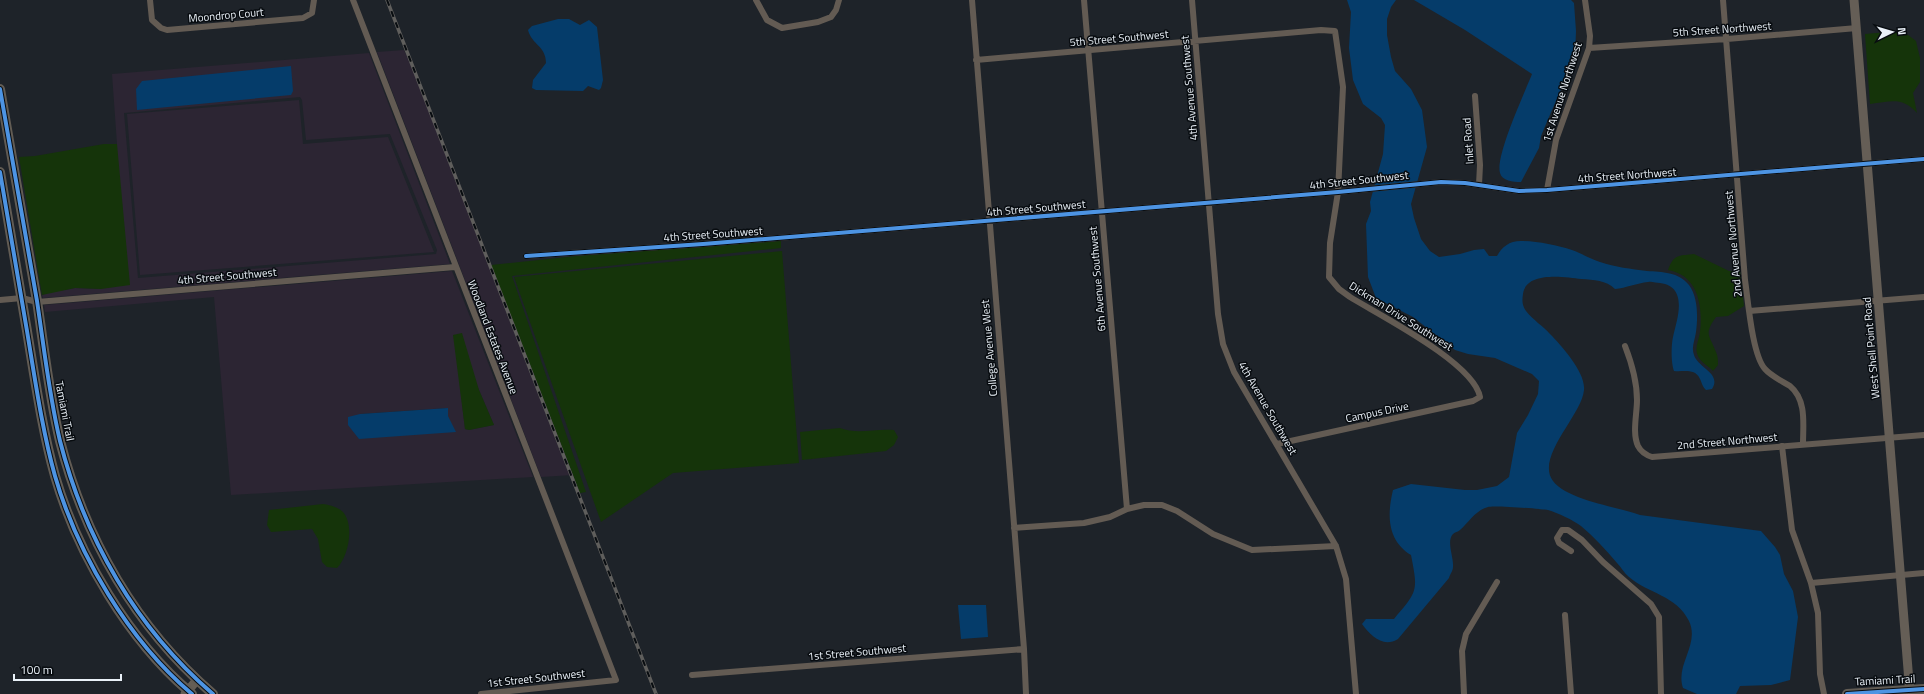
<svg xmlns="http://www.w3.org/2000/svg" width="1924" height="694" viewBox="0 0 1924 694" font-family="'Titillium Web',sans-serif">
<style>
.industrial{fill:#2c2533;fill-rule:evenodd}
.green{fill:#15340a}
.water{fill:#053c6a}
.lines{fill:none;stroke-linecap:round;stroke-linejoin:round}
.street{stroke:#635b53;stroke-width:6}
.secondary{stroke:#655e56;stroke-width:9}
.primary{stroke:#625c54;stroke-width:10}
.rail-casing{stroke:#5f5e5c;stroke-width:3.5}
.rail{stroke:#080c10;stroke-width:2;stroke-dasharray:6;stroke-linecap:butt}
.cycleway-casing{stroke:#080c10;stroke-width:6}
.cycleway{stroke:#4d94e3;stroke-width:4}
.labels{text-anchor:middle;stroke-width:3;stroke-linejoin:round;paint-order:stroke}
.street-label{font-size:11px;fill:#eaf1f8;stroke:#080c10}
</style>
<rect width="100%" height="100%" fill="#1e2329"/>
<path class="industrial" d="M 404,50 L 431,111 L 573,475 L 541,477 L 377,52 Z
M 369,53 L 450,264 L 43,298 L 42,295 L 47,293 L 75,288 L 101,289 L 117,144 L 112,74 ZM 300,97 L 302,100 L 306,140 L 390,134 L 437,250 L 436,254 L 138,278 L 124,113 Z
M 299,100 L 303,144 L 388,137 L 434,252 L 140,275 L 127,114 Z
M 452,271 L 533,477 L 231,495 L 214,297 L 45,312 L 44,305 ZM 454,334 L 479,390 L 494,425 L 469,430 L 465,429 ZM 448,408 L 448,416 L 360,414 Z"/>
<path class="green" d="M 1899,31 L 1908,35 L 1916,41 L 1920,58 L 1920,82 L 1913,93 L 1917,113 C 1902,96 1890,102 1870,104 L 1865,34 Z
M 104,144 L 117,144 L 130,285 L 101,289 L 75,288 L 42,295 L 19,157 L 35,156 Z
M 781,241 L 781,248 L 512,276 L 586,492 L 580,493 L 491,265 L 577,256 Z
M 782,251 L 799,463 L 673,473 L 601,522 L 514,277 Z
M 1694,254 L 1729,271 L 1740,271 L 1744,306 L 1728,316 L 1716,317 C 1703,335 1710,335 1716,352 C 1718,356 1718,361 1718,365 L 1713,371 C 1709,366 1701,363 1698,356 C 1694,348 1699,340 1700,332 C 1703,306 1698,275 1668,270 C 1674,254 1678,256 1694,254 Z
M 462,333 L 479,390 L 494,425 L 469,430 L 465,429 L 453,335 Z
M 840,428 C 858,435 876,428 894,430 L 898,437 L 894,445 L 886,451 L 802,460 L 800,432 Z
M 323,504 C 330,505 338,507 343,512 C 355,526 348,557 337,568 L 327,567 L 322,562 L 318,539 L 312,529 L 271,532 L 267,525 L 269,510 Z"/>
<path class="water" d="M 1347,0 L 1396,0 L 1391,7 L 1387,19 L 1387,35 L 1391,57 L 1395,71 L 1411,89 L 1422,110 L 1427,147 L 1411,204 L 1414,218 L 1421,239 L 1430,251 L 1439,257 L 1460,254 L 1474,250 L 1484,249 L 1489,256 L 1497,256 C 1502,247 1509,241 1521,241 C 1536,241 1557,245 1572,250 C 1581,253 1590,259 1600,262 C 1615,267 1631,269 1647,271 C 1662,272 1679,272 1689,285 C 1698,297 1698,317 1696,332 C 1695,340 1691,347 1694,355 C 1698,368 1722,373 1712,389 L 1706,390 C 1702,386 1702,383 1700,379 C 1695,368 1684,372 1674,371 C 1671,363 1671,346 1673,337 C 1677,319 1689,287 1660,283 C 1656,283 1652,281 1648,282 C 1637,283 1626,288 1615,289 C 1606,280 1594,280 1581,279 C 1564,277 1526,271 1523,294 C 1522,301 1522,305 1526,311 C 1533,320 1543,326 1550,334 C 1562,346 1586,373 1584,390 C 1582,415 1535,457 1553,481 C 1567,500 1618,507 1640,515 L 1761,531 L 1775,547 L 1780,555 L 1784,574 L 1793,591 L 1798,617 L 1790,680 L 1771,685 L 1740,686 L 1736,694 L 1697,694 L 1683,688 C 1675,664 1700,645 1689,621 C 1676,595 1649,594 1629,577 C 1624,573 1621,567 1617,563 C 1606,550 1594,537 1581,526 C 1573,520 1558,513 1548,510 C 1542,509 1492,505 1488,507 C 1476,510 1469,522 1460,530 C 1458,532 1455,532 1453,534 C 1446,541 1454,558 1453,567 C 1453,571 1450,574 1449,578 L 1398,639 C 1383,648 1371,636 1362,624 L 1366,619 L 1394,619 C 1418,591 1418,591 1411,555 C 1387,540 1387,515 1393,490 L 1411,484 L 1465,490 L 1477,490 L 1497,486 L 1509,477 L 1517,433 L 1528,415 L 1538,394 L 1539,381 L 1532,374 L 1495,358 L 1468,354 L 1455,350 L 1413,317 L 1376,298 L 1368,277 L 1366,224 L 1371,211 L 1370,202 L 1383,154 L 1385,125 L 1381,118 L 1363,104 L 1353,80 L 1349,48 L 1351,12 Z
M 1414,0 L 1571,0 L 1574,3 L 1576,31 L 1575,57 L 1546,124 L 1541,136 L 1539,148 L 1521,182 C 1513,182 1502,181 1500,173 C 1495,156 1525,92 1532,74 L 1465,30 Z
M 558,19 L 569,19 L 580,25 L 589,20 L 597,27 L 603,80 L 601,88 L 599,90 L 588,86 L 583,91 L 536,90 L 532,88 L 533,80 L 546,63 C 546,46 532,45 528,30 L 532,26 Z
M 291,66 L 293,91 L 291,95 L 137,110 L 136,89 L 142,81 Z
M 448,408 L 448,416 L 456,432 L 359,439 L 348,425 L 348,417 L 360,414 Z
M 986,605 L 988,637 L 961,639 L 958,605 Z"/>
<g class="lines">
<path class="street" d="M 150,0 L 152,20 L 161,28 L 167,30 L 303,18 L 312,13 L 314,0
M 353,0 L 616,680 L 481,694
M 756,0 L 767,20 L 782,28 L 818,22 L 831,17 L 836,10 L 839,0
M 972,0 L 1024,649 L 1026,694
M 1084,0 L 1127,509
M 1192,0 L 1218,314 L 1223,344 L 1234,372 L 1336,546 L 1346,579 L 1356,694
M 1723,0 L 1745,280 C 1748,299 1752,355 1765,369 C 1771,376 1782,381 1790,386 C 1807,400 1803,425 1803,444
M 1589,48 L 1727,39 L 1857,28
M 976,60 L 1321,30 L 1335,31 L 1343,87 L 1338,192 L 1330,243 L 1329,277 L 1339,289 L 1350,297 C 1381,316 1474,363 1480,397 L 1473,401 L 1277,444
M 1475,96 L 1480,165 L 1479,185
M 1547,190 L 1556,140 L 1589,48 L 1590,36 L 1585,0
M 526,256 L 703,244 L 1338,192 L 1441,182 L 1465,183 L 1519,191 L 1547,190 L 1924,159
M 0,300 L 22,298 L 37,302 L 455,267
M 1749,311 L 1924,297
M 1625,346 C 1632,364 1637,381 1637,400 C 1637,414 1632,433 1638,446 C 1641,452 1646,455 1652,457 L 1924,435
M 1782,446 L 1792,530 L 1811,583 L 1818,613 L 1820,674 L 1824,694
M 1014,528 L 1084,523 L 1110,517 L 1127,509 L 1144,505 L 1162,505 L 1177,511 L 1213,534 L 1252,550 L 1336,546
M 1571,551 L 1559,543 L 1557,538 L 1562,530 L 1568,530 L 1582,540 L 1603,562 L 1651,604 L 1659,617 L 1661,694
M 1811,583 L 1924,573
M 1565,615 L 1571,694
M 692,675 L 1024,649
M 1464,694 L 1462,651 L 1466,634 L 1497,582"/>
<path class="secondary" d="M 1854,0 L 1910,694
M 185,694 L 197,680"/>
<path class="primary" d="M 0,89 C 12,160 25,230 37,301 C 44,347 49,395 60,441 C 85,539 136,628 213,694
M 0,172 C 9,225 18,278 27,331 C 35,379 42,429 55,476 C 78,555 129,641 192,694
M 1847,694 L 1924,689"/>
<defs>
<path id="rail" d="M 387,0 L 656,694"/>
</defs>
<use href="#rail" class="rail-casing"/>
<use href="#rail" class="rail"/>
<defs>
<path id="cycleway" d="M 0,89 C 12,160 25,230 37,301 C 44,347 49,395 60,441 C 85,539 136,628 213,694
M 0,172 C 9,225 18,278 27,331 C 35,379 42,429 55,476 C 78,555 129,641 192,694
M 526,256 L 703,244 L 1338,192 L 1441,182 L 1465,183 L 1519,191 L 1547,190 L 1924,159
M 1847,694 L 1924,689"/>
</defs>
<use href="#cycleway" class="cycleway-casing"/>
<use href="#cycleway" class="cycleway"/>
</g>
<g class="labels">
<g class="street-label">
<text transform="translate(226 15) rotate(-5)" y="4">Moondrop Court</text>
<text transform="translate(1722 29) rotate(-4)" y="4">5th Street Northwest</text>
<text transform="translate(1119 38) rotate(-5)" y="4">5th Street Southwest</text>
<text transform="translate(1189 88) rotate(-95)" y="4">4th Avenue Southwest</text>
<text transform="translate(1562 92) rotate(-72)" y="4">1st Avenue Northwest</text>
<text transform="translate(1468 141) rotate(-94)" y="4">Inlet Road</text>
<text transform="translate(1627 175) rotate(-4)" y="4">4th Street Northwest</text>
<text transform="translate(1359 180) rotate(-6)" y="4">4th Street Southwest</text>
<text transform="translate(1036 208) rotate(-5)" y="4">4th Street Southwest</text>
<text transform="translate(713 234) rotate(-4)" y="4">4th Street Southwest</text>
<text transform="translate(1733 244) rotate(-95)" y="4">2nd Avenue Northwest</text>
<text transform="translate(227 276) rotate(-5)" y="4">4th Street Southwest</text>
<text transform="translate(1097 279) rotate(-95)" y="4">6th Avenue Southwest</text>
<text transform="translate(1401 316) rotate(32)" y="4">Dickman Drive Southwest</text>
<text transform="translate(493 337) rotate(69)" y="4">Woodland Estates Avenue</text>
<text transform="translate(989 348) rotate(-95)" y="4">College Avenue West</text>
<text transform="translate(1871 348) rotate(-95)" y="4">West Shell Point Road</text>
<text transform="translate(1268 408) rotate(60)" y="4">4th Avenue Southwest</text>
<text transform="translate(65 411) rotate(79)" y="4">Tamiami Trail</text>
<text transform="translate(1377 412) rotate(-12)" y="4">Campus Drive</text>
<text transform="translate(1727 441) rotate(-5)" y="4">2nd Street Northwest</text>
<text transform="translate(857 652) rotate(-5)" y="4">1st Street Southwest</text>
<text transform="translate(536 678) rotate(-6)" y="4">1st Street Southwest</text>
<text transform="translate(1885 680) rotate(-3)" y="4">Tamiami Trail</text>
</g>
</g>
<g transform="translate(1892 32) rotate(85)" stroke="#080c10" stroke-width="3" paint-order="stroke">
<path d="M0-3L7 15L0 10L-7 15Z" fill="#eaf1f8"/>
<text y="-6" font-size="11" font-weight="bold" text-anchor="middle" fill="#eaf1f8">N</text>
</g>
<path d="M14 674v6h107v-6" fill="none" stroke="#eaf1f8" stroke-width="2"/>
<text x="20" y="674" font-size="12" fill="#eaf1f8" stroke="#080c10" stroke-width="3" paint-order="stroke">100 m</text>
</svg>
